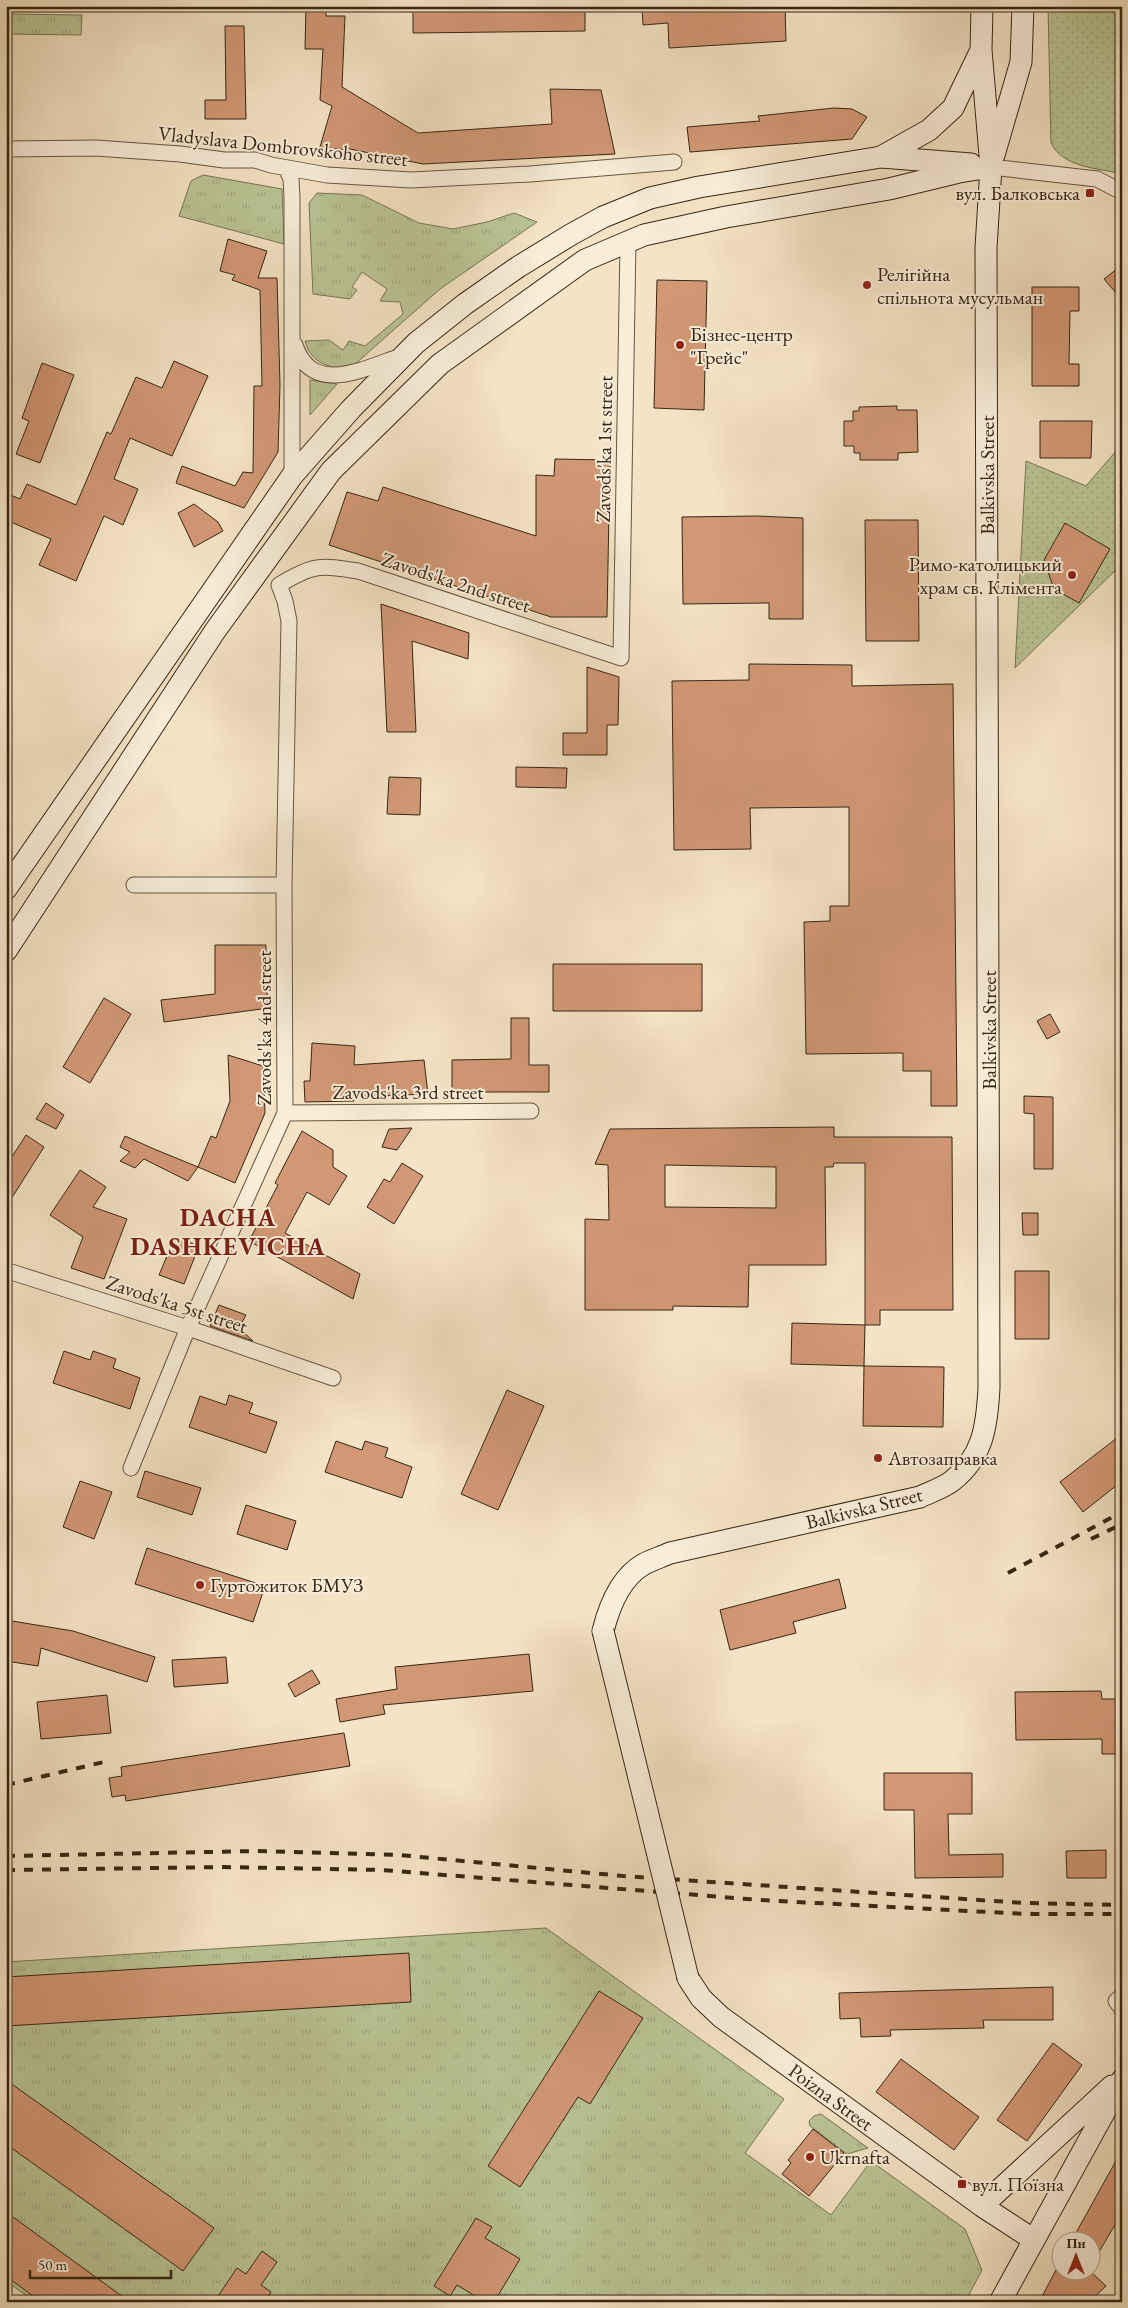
<svg xmlns="http://www.w3.org/2000/svg" width="1128" height="2308" viewBox="0 0 1128 2308" font-family="'EB Garamond',serif">
<style>
.grass{fill:url(#grass-tufts);stroke:#787554}
.park{fill:url(#park-dots);stroke:#787554}
.building{fill:#d29876;stroke:#362613;fill-rule:evenodd}
.lines{fill:none;stroke-linecap:round;stroke-linejoin:round}
.street-casing{stroke:#665540;stroke-width:17}
.secondary-casing{stroke:#362613;stroke-width:23}
.street{stroke:#f8edd9;stroke-width:15}
.secondary{stroke:#f8edd9;stroke-width:21}
.rail{stroke:#362613;stroke-width:4;stroke-dasharray:9 9;stroke-linecap:butt}
.secondary-bridge-casing{stroke:#362613;stroke-width:23;stroke-linecap:butt}
.secondary-bridge{stroke:#f8edd9;stroke-width:21}
.poi-dot{fill:#8f2418;stroke:#f8edd9;stroke-width:2}
.labels{text-anchor:middle;stroke-width:4;stroke-linejoin:round;paint-order:stroke}
.street-label{font-size:20px;fill:#362613;stroke:#f8edd9}
.poi-label{font-size:20px;fill:#362613;stroke:#f8edd9;text-anchor:start}
.district-label{font-size:25px;font-weight:bold;letter-spacing:1px;fill:#7a1f14;stroke:#f8edd9}
</style>
<defs>
<pattern id="grass-tufts" width="24" height="20" patternUnits="userSpaceOnUse" patternTransform="scale(1.25)"><rect width="24" height="20" fill="#bac495"/><path d="M3 7l-1-3M5 7V3M7 7l1-3M15 17l-1-3M17 17v-4M19 17l1-3" fill="none" stroke="#a0a880"/></pattern>
<pattern id="park-dots" width="8" height="8" patternUnits="userSpaceOnUse" patternTransform="scale(1.25)"><rect width="8" height="8" fill="#bac495"/><path d="M2 2h.1M6 6h.1" fill="none" stroke="#a0a880" stroke-width="1.8" stroke-linecap="round"/></pattern>
</defs>
<rect width="100%" height="100%" fill="#f4e3c5"/>
<filter id="stains"><feTurbulence type="fractalNoise" baseFrequency=".004" numOctaves="4"/><feColorMatrix values="0 0 0 0 .2 0 0 0 0 .09 0 0 0 0 .02 0 0 0 .5 -.17"/></filter>
<radialGradient id="worn" r=".72"><stop offset=".6" stop-color="#630" stop-opacity="0"/><stop offset="1" stop-color="#630" stop-opacity=".3"/></radialGradient>
<path class="grass" d="M 6,14 L 82,15 L 81,35 L 6,34 Z
M 203,175 L 282,189 L 284,244 L 179,216 L 191,181 Z
M 317,193 L 362,195 L 419,223 L 453,229 L 487,222 L 514,213 L 537,222 L 440,289 L 354,365 L 342,370 C 324,365 310,361 305,341 L 329,340 L 343,350 L 349,341 L 365,346 L 403,314 L 400,302 L 380,301 L 387,289 L 362,272 L 352,287 L 357,290 L 350,299 L 313,294 L 309,203 Z
M 310,380 L 337,384 L 310,415 Z
M 546,1928 L 784,2099 L 745,2153 L 831,2215 L 871,2161 L 965,2229 L 982,2270 L 965,2302 L 35,2302 L 6,2281 L 6,1962 Z
M 821,2114 L 868,2148 L 847,2154 L 810,2126 L 809,2121 L 814,2116 Z"/>
<path class="park" d="M 1048,6 L 1122,6 L 1122,174 C 1098,168 1063,168 1051,143 Z
M 1122,444 L 1122,564 L 1015,668 L 1026,461 L 1086,486 Z"/>
<path class="building" d="M 306,6 L 326,6 L 326,16 L 345,16 L 342,87 L 418,133 L 552,124 L 550,89 L 601,90 L 615,154 L 423,164 L 345,148 L 345,150 L 320,147 L 332,106 L 320,100 L 323,49 L 305,49 Z
M 413,6 L 585,6 L 585,31 L 413,33 Z
M 642,6 L 785,6 L 786,41 L 669,48 L 668,23 L 643,25 Z
M 225,26 L 244,26 L 246,119 L 205,119 L 205,100 L 226,100 Z
M 834,108 L 852,109 L 867,117 L 852,139 L 690,152 L 687,127 L 760,121 L 758,116 Z
M 228,239 L 267,251 L 258,278 L 277,278 L 280,385 L 278,452 L 244,508 L 176,483 L 182,466 L 235,486 L 243,472 L 253,473 L 254,386 L 262,386 L 260,290 L 232,280 L 235,275 L 220,271 Z
M 1122,265 L 1122,300 L 1104,279 Z
M 657,280 L 707,281 L 704,410 L 654,408 Z
M 1032,287 L 1079,287 L 1079,311 L 1070,311 L 1069,364 L 1079,364 L 1079,386 L 1032,386 Z
M 174,361 L 208,376 L 172,456 L 130,438 L 114,479 L 138,489 L 123,525 L 104,516 L 76,581 L 39,565 L 51,539 L 6,520 L 6,493 L 20,499 L 27,484 L 76,505 L 107,432 L 111,434 L 136,377 L 162,388 Z
M 42,363 L 74,375 L 40,463 L 16,454 L 29,421 L 22,418 Z
M 897,406 L 897,410 L 917,410 L 918,452 L 898,453 L 898,460 L 860,460 L 860,453 L 854,453 L 854,446 L 844,446 L 844,421 L 853,421 L 853,411 L 859,411 L 859,407 Z
M 1040,421 L 1092,421 L 1091,458 L 1040,458 Z
M 555,459 L 610,460 L 607,617 L 551,617 L 329,545 L 347,492 L 378,501 L 383,487 L 536,536 L 536,475 L 554,476 Z
M 194,504 L 218,522 L 223,531 L 194,547 L 178,513 Z
M 757,516 L 803,518 L 803,619 L 769,619 L 769,603 L 683,604 L 682,517 Z
M 865,520 L 918,520 L 919,641 L 866,641 Z
M 1065,523 L 1110,549 L 1079,603 L 1054,589 L 1044,560 Z
M 381,604 L 469,633 L 468,659 L 412,641 L 416,732 L 387,732 Z
M 749,664 L 852,665 L 852,686 L 953,684 L 957,1106 L 931,1106 L 931,1071 L 903,1071 L 903,1053 L 806,1054 L 804,922 L 830,921 L 830,906 L 849,906 L 849,807 L 750,808 L 751,849 L 674,850 L 672,681 L 749,680 Z
M 587,667 L 619,677 L 618,725 L 607,725 L 607,755 L 563,755 L 563,733 L 587,733 Z
M 516,767 L 567,768 L 566,788 L 516,787 Z
M 389,777 L 421,778 L 420,815 L 387,814 Z
M 215,945 L 266,945 L 266,970 L 264,970 L 269,1008 L 164,1022 L 161,1000 L 215,994 Z
M 553,964 L 702,964 L 702,1011 L 553,1011 Z
M 104,998 L 131,1014 L 90,1083 L 63,1067 Z
M 1050,1014 L 1060,1032 L 1047,1039 L 1037,1021 Z
M 511,1018 L 529,1018 L 529,1065 L 549,1065 L 549,1092 L 452,1092 L 452,1060 L 511,1059 Z
M 312,1043 L 355,1046 L 354,1065 L 424,1060 L 428,1094 L 354,1097 L 354,1101 L 305,1102 L 304,1081 L 310,1081 Z
M 228,1055 L 263,1066 L 265,1113 L 235,1183 L 198,1167 L 211,1136 L 216,1138 L 230,1101 Z
M 1024,1096 L 1053,1097 L 1053,1169 L 1034,1169 L 1034,1114 L 1024,1113 Z
M 46,1103 L 64,1115 L 56,1129 L 36,1119 Z
M 834,1127 L 834,1137 L 952,1137 L 953,1310 L 880,1310 L 880,1325 L 865,1325 L 865,1163 L 834,1163 L 833,1167 L 825,1167 L 826,1265 L 749,1265 L 748,1307 L 673,1306 L 673,1310 L 585,1310 L 585,1219 L 609,1220 L 608,1165 L 595,1164 L 610,1129 ZM 665,1165 L 776,1167 L 776,1208 L 665,1207 Z
M 412,1128 L 397,1150 L 382,1147 L 389,1129 Z
M 302,1131 L 333,1150 L 333,1167 L 347,1176 L 329,1205 L 307,1192 L 285,1233 L 360,1274 L 353,1299 L 249,1241 L 278,1185 L 275,1183 Z
M 26,1135 L 44,1147 L 6,1207 L 6,1166 Z
M 125,1136 L 154,1149 L 198,1167 L 188,1181 L 144,1159 L 135,1168 L 120,1161 L 130,1152 L 120,1147 Z
M 402,1163 L 423,1176 L 394,1224 L 367,1207 L 384,1179 L 390,1182 Z
M 80,1170 L 106,1187 L 93,1207 L 127,1219 L 104,1279 L 71,1268 L 83,1237 L 50,1215 Z
M 1022,1213 L 1038,1213 L 1038,1235 L 1023,1235 Z
M 175,1237 L 199,1246 L 184,1284 L 159,1275 Z
M 1015,1271 L 1049,1271 L 1049,1339 L 1015,1339 Z
M 219,1305 L 246,1315 L 239,1328 L 253,1341 L 210,1326 Z
M 792,1323 L 865,1325 L 864,1366 L 791,1364 Z
M 64,1351 L 90,1360 L 93,1351 L 116,1359 L 113,1368 L 140,1378 L 130,1409 L 53,1383 Z
M 864,1366 L 944,1367 L 943,1427 L 863,1426 Z
M 507,1390 L 544,1406 L 498,1510 L 461,1494 Z
M 229,1395 L 253,1403 L 249,1413 L 277,1422 L 266,1453 L 189,1427 L 200,1396 L 226,1405 Z
M 1122,1434 L 1122,1481 L 1083,1512 L 1060,1482 Z
M 336,1441 L 362,1450 L 365,1441 L 388,1448 L 385,1457 L 412,1467 L 402,1498 L 325,1472 Z
M 145,1471 L 201,1488 L 192,1515 L 137,1497 Z
M 80,1481 L 112,1492 L 94,1539 L 63,1527 Z
M 246,1505 L 296,1521 L 287,1550 L 237,1534 Z
M 147,1548 L 265,1586 L 253,1622 L 135,1584 Z
M 839,1579 L 846,1608 L 793,1622 L 796,1633 L 730,1650 L 720,1610 Z
M 6,1620 L 73,1631 L 155,1657 L 147,1682 L 41,1648 L 38,1666 L 6,1661 Z
M 529,1654 L 533,1691 L 383,1705 L 385,1714 L 340,1722 L 336,1699 L 397,1689 L 395,1667 Z
M 226,1657 L 228,1683 L 174,1687 L 172,1660 Z
M 312,1670 L 320,1683 L 295,1697 L 288,1684 Z
M 1101,1691 L 1102,1699 L 1122,1699 L 1122,1754 L 1102,1754 L 1102,1739 L 1016,1740 L 1015,1692 Z
M 107,1695 L 111,1733 L 41,1739 L 37,1702 Z
M 344,1733 L 350,1766 L 126,1801 L 125,1795 L 112,1797 L 109,1778 L 122,1776 L 121,1767 Z
M 884,1773 L 972,1773 L 972,1814 L 948,1814 L 949,1855 L 1003,1854 L 1003,1877 L 915,1878 L 914,1810 L 884,1810 Z
M 1106,1850 L 1106,1878 L 1067,1878 L 1066,1851 Z
M 409,1953 L 411,2002 L 6,2026 L 6,1977 Z
M 1053,1987 L 1053,2020 L 983,2020 L 984,2028 L 890,2030 L 891,2036 L 861,2037 L 860,2018 L 840,2019 L 839,1993 Z
M 599,1991 L 643,2018 L 590,2104 L 578,2097 L 520,2187 L 488,2166 Z
M 1053,2043 L 1082,2065 L 1027,2141 L 997,2120 Z
M 901,2059 L 979,2117 L 954,2150 L 876,2092 Z
M 6,2080 L 214,2228 L 183,2271 L 6,2144 Z
M 813,2129 L 844,2153 L 809,2196 L 782,2174 L 791,2163 L 788,2160 Z
M 1122,2150 L 1122,2213 L 1090,2267 L 1090,2240 L 1072,2240 Z
M 6,2212 L 130,2302 L 41,2302 L 6,2276 Z
M 476,2218 L 492,2227 L 485,2238 L 520,2259 L 494,2302 L 485,2302 L 457,2285 L 450,2296 L 434,2286 Z
M 262,2251 L 277,2262 L 261,2285 L 271,2292 L 265,2302 L 214,2302 L 237,2268 L 246,2274 Z
M 1056,2270 L 1089,2270 L 1106,2286 L 1089,2302 L 1039,2302 Z"/>
<g class="lines">
<defs>
<path id="street" d="M 6,149 L 96,148 L 180,154 L 224,160 L 255,160 L 271,165 L 327,175 L 411,180 L 530,174 L 674,162
M 991,167 L 1097,179 L 1122,192
M 286,168 L 291,179 L 292,197 L 292,476
M 295,345 C 312,397 365,368 401,356
M 279,585 C 313,564 320,565 358,571 L 621,658 L 628,242
M 134,885 L 284,885
M 285,1113 L 531,1111
M 8,1271 L 188,1328 L 333,1378
M 131,1468 L 188,1328 L 285,1113 L 284,885 L 289,621 L 285,601 L 279,585
M 1122,1996 L 1116,2001 L 1122,2009"/>
<path id="secondary" d="M 994,155 L 1021,62 L 1023,6
M 881,157 L 929,130 L 953,108 L 981,50
M 6,889 L 292,476 L 351,409 L 416,343 L 465,304 L 518,267 L 572,234 L 603,217 L 650,198 L 699,187 L 881,157 L 971,164
M 6,951 L 215,631 L 331,471 L 440,364 L 585,260 L 644,235 L 726,217 L 889,189 L 959,172 L 991,167
M 603,1631 C 609,1607 621,1577 644,1564 C 652,1560 661,1557 670,1553 L 920,1497 C 930,1492 943,1488 952,1481 C 983,1457 987,1426 989,1388 L 986,248 L 991,167 L 981,50 L 982,6
M 688,1978 L 701,1998 L 721,2017 L 982,2206 L 1034,2240
M 982,2206 L 1112,2086
M 1000,2302 L 1122,2080"/>
</defs>
<use href="#street" class="street-casing"/>
<use href="#secondary" class="secondary-casing"/>
<use href="#street" class="street"/>
<use href="#secondary" class="secondary"/>
<path class="rail" d="M 1091,1539 L 1122,1524
M 1008,1573 L 1122,1512
M 6,1785 L 108,1761
M 6,1856 L 257,1851 L 399,1855 L 623,1876 L 1024,1903 L 1122,1905
M 6,1870 L 223,1867 L 382,1870 L 760,1900 L 1026,1914 L 1122,1914"/>
<defs>
<path id="secondary-bridge" d="M 603,1631 L 688,1978"/>
</defs>
<use href="#secondary-bridge" class="secondary-bridge-casing"/>
<use href="#secondary-bridge" class="secondary-bridge"/>
</g>
<g class="poi-dot">
<rect x="1085" y="188" width="10" height="10" rx="2.5"/>
<circle cx="867" cy="285" r="5"/>
<circle cx="680" cy="345" r="5"/>
<circle cx="1072" cy="575" r="5"/>
<circle cx="878" cy="1458" r="5"/>
<circle cx="200" cy="1585" r="5"/>
<circle cx="810" cy="2157" r="5"/>
<rect x="957" y="2179" width="10" height="10" rx="2.5"/>
</g>
<g class="labels">
<g class="street-label">
<text transform="translate(283 146) rotate(6)" y="7">Vladyslava Dombrovskoho street</text>
<text transform="translate(604 449) rotate(-89)" y="7">Zavods'ka 1st street</text>
<text transform="translate(987 475) rotate(-90)" y="7">Balkivska Street</text>
<text transform="translate(456 582) rotate(18)" y="7">Zavods'ka 2nd street</text>
<text transform="translate(264 1028) rotate(-90)" y="7">Zavods'ka 4nd street</text>
<text transform="translate(989 1030) rotate(-90)" y="7">Balkivska Street</text>
<text x="408" y="1099">Zavods'ka 3rd street</text>
<text transform="translate(177 1304) rotate(18)" y="7">Zavods'ka 5st street</text>
<text transform="translate(864 1508) rotate(-14)" y="7">Balkivska Street</text>
<text transform="translate(831 2097) rotate(36)" y="7">Poizna Street</text>
</g>
<g class="poi-label">
<text x="1080" y="200" text-anchor="end">вул. Балковська</text>
<text x="877" y="281">Релігійна<tspan x="877" dy="23">спільнота мусульман</tspan></text>
<text x="690" y="341">Бізнес-центр<tspan x="690" dy="23">"Грейс"</tspan></text>
<text x="1062" y="571" text-anchor="end">Римо-католицький<tspan x="1062" dy="23">храм св. Клімента</tspan></text>
<text x="888" y="1465">Автозаправка</text>
<text x="210" y="1592">Гуртожиток БМУЗ</text>
<text x="820" y="2164">Ukrnafta</text>
<text x="972" y="2191">вул. Поїзна</text>
</g>
<g class="district-label">
<text x="228" y="1226">DACHA<tspan x="228" dy="29">DASHKEVICHA</tspan></text>
</g>
</g>
<rect width="1128" height="2308" fill="none" stroke="#f4e3c5" stroke-width="25"/>
<rect x="8" y="8" width="1113" height="2293" fill="none" stroke="#362613" stroke-width="2.5"/>
<rect x="12" y="12" width="1103" height="2283" fill="none" stroke="#362613"/>
<g transform="translate(1076 2256)"><circle r="24" fill="#f8edd9" stroke="#aa9d8a"/>
<path d="M0-4L9 19L0 12L-9 19Z" fill="#8f2418"/>
<text y="-8" font-size="14" font-weight="bold" text-anchor="middle" fill="#362613">Пн</text>
</g>
<path d="M30 2270v8h141v-8" fill="none" stroke="#362613" stroke-width="2.5"/>
<text x="38" y="2270" font-size="15" fill="#362613" stroke="#f8edd9" stroke-width="4" paint-order="stroke">50 m</text>
<rect width="100%" height="100%" filter="url(#stains)"/>
<rect width="100%" height="100%" fill="url(#worn)"/>
</svg>
